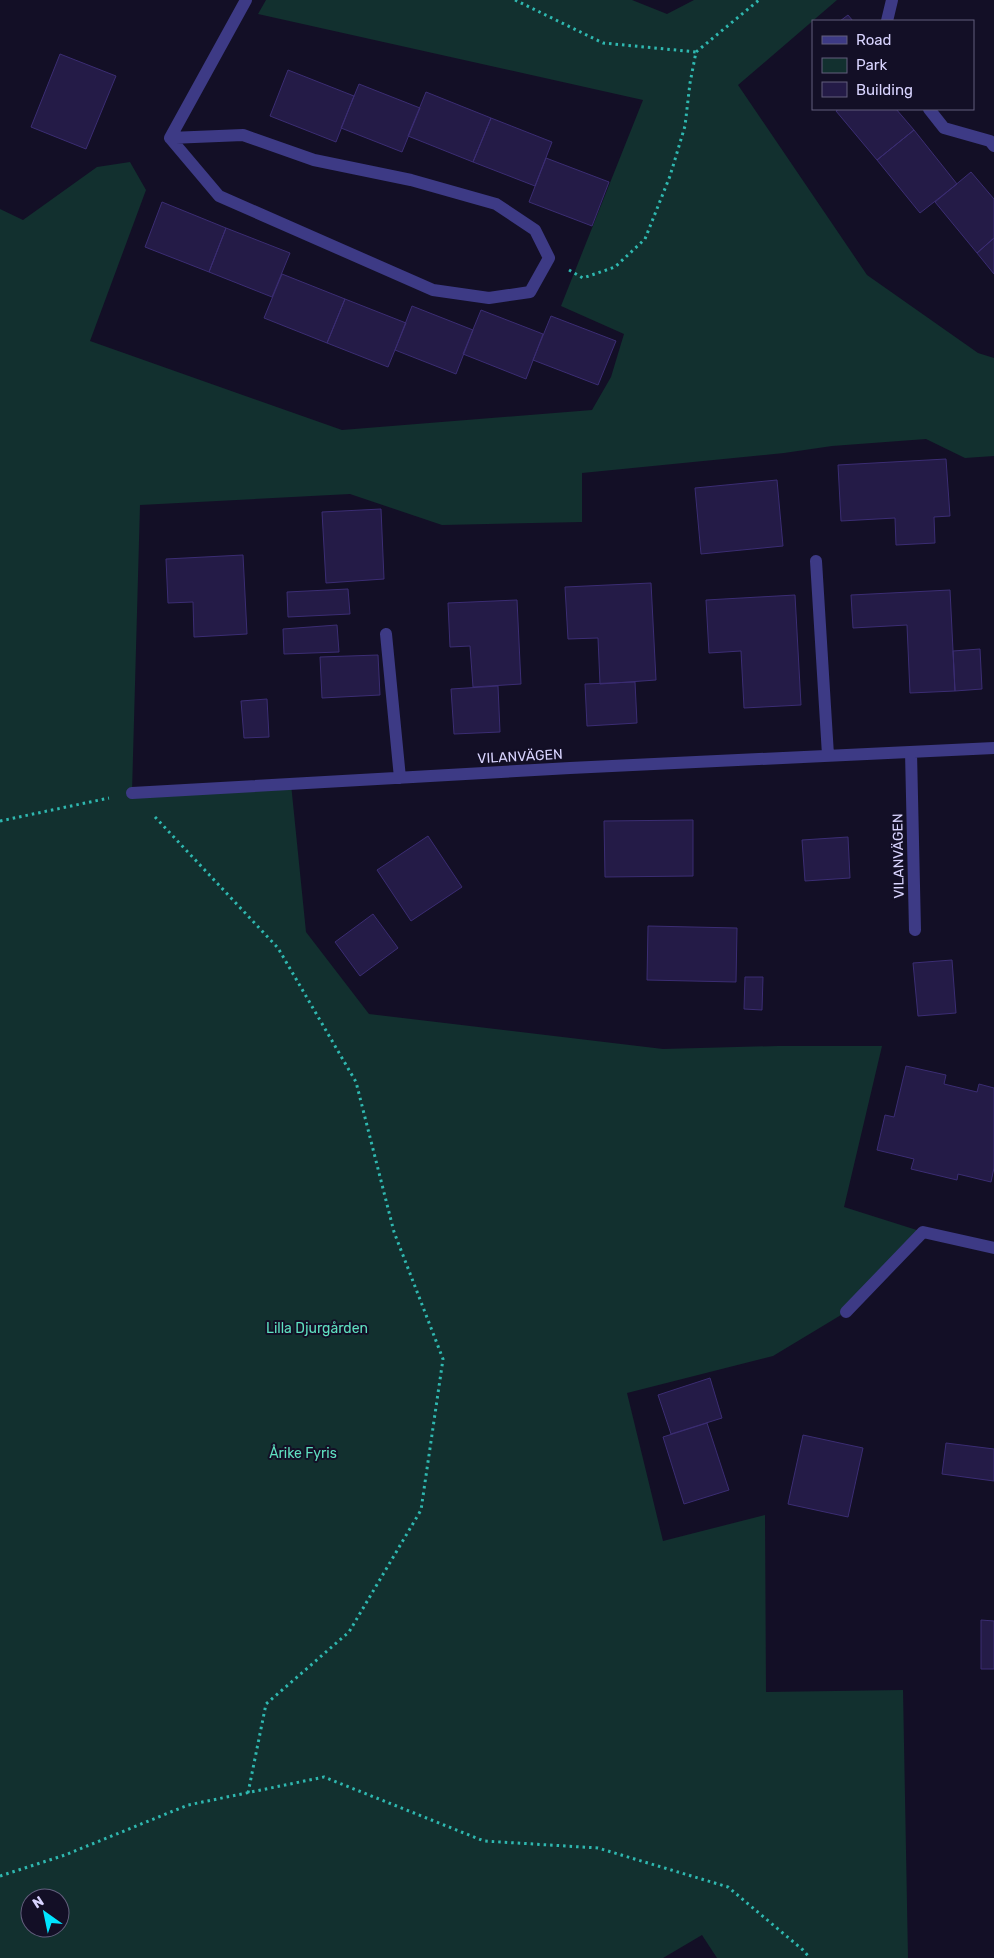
<svg xmlns="http://www.w3.org/2000/svg" width="994" height="1958" viewBox="0 0 994 1958" font-family="Rubik,sans-serif">
<style>
.green{fill:#12302f;fill-rule:evenodd}
.building{fill:#241b47;stroke:#3b2d73}
.lines{fill:none;stroke-linecap:round;stroke-linejoin:round}
.path{stroke:#2fb8b0;stroke-width:3;stroke-dasharray:2.5 4;stroke-linecap:butt}
.minor{stroke:#3d3a85;stroke-width:12}
.labels{text-anchor:middle;stroke-width:4;stroke-linejoin:round;paint-order:stroke}
.street-label{font-size:14px;fill:#d9d4ff;stroke:#130f26}
.park-label{font-size:14px;fill:#5fe0c0;stroke:#130f26}
</style>
<rect width="100%" height="100%" fill="#130f26"/>
<path class="green" d="M 266,0 L 632,0 L 667,14 L 694,0 L 837,0 L 738,85 L 867,275 L 978,353 L 994,358 L 994,456 L 965,458 L 926,439 L 832,446 L 784,453 L 582,473 L 582,522 L 442,525 L 350,494 L 140,505 L 132,792 L 291,784 L 306,932 L 369,1014 L 663,1049 L 778,1046 L 882,1046 L 844,1207 L 923,1232 L 846,1312 L 773,1356 L 627,1393 L 663,1541 L 765,1515 L 766,1692 L 903,1690 L 908,1958 L 717,1958 L 702,1935 L 663,1958 L 0,1958 L 0,209 L 23,220 L 97,167 L 130,162 L 146,190 L 90,341 L 342,430 L 592,410 L 611,377 L 624,334 L 561,306 L 643,100 L 258,14 ZM 30,1898 L 60,1898 L 60,1928 L 30,1928 Z"/>
<path class="building" d="M 848,15 L 853,21 L 840,21 Z
M 60,54 L 116,76 L 86,149 L 31,127 Z
M 288,70 L 354,96 L 336,142 L 270,116 Z
M 359,84 L 420,108 L 402,152 L 341,128 Z
M 426,92 L 491,118 L 473,162 L 408,136 Z
M 839,109 L 896,109 L 914,130 L 877,160 L 836,111 Z
M 491,118 L 552,142 L 535,186 L 473,162 Z
M 914,130 L 957,184 L 920,213 L 877,160 Z
M 546,158 L 609,182 L 592,226 L 529,202 Z
M 971,172 L 994,199 L 994,238 L 977,253 L 935,202 Z
M 162,202 L 226,228 L 209,272 L 145,247 Z
M 226,228 L 290,253 L 272,297 L 209,272 Z
M 994,238 L 994,274 L 977,253 Z
M 282,274 L 345,299 L 327,343 L 264,318 Z
M 345,299 L 406,323 L 388,367 L 327,343 Z
M 412,306 L 473,330 L 456,374 L 395,350 Z
M 481,310 L 543,334 L 526,379 L 463,354 Z
M 551,316 L 616,341 L 598,385 L 533,360 Z
M 946,459 L 950,516 L 934,517 L 935,543 L 896,545 L 895,518 L 841,521 L 838,465 Z
M 777,480 L 783,546 L 701,554 L 695,488 Z
M 381,509 L 384,579 L 326,583 L 322,512 Z
M 243,555 L 247,634 L 194,637 L 193,602 L 168,603 L 166,559 Z
M 651,583 L 656,680 L 600,684 L 598,638 L 568,639 L 565,587 Z
M 348,589 L 350,614 L 288,617 L 287,592 Z
M 950,590 L 955,691 L 910,693 L 907,625 L 853,628 L 851,595 Z
M 795,595 L 801,705 L 744,708 L 741,651 L 709,653 L 706,600 Z
M 517,600 L 521,684 L 473,687 L 470,646 L 450,647 L 448,603 Z
M 337,625 L 339,652 L 284,654 L 283,629 Z
M 980,649 L 982,689 L 955,691 L 953,651 Z
M 378,655 L 380,695 L 322,698 L 320,657 Z
M 635,682 L 637,723 L 587,726 L 585,684 Z
M 498,686 L 500,732 L 454,734 L 451,689 Z
M 267,699 L 269,737 L 244,738 L 241,701 Z
M 693,820 L 693,876 L 605,877 L 604,821 Z
M 428,836 L 462,887 L 411,921 L 377,870 Z
M 848,837 L 850,878 L 805,881 L 802,840 Z
M 373,914 L 398,948 L 360,976 L 335,942 Z
M 648,926 L 737,928 L 736,982 L 647,980 Z
M 952,960 L 956,1013 L 918,1016 L 913,963 Z
M 745,977 L 763,977 L 762,1010 L 744,1009 Z
M 906,1066 L 946,1075 L 944,1084 L 977,1092 L 979,1084 L 994,1088 L 994,1168 L 991,1182 L 958,1174 L 957,1180 L 911,1169 L 914,1159 L 877,1150 L 885,1115 L 894,1117 Z
M 710,1378 L 722,1418 L 671,1434 L 658,1395 Z
M 707,1423 L 729,1490 L 684,1504 L 663,1437 Z
M 803,1435 L 863,1448 L 848,1517 L 788,1504 Z
M 946,1443 L 994,1449 L 994,1481 L 942,1474 Z
M 981,1620 L 994,1621 L 994,1669 L 981,1669 Z"/>
<g class="lines">
<path class="path" d="M 515,0 L 603,43 L 696,52
M 569,270 L 583,278 L 615,267 L 645,239 L 670,176 L 685,126 L 690,83 L 696,52 L 759,0
M 155,817 L 278,948 L 356,1082 L 394,1232 L 443,1359 L 421,1510 L 349,1632 L 266,1704 L 248,1793
M 0,821 L 109,798
M 0,1876 L 65,1855 L 188,1805 L 324,1777 L 484,1841 L 598,1848 L 728,1887 L 803,1950 L 810,1958"/>
<path class="minor" d="M 887,21 L 892,0
M 929,109 L 944,128 L 990,141 L 994,146
M 243,135 L 314,160 L 411,180 L 496,204 L 535,230 L 549,258 L 530,292 L 489,298 L 433,290 L 219,196 L 170,138 Z
M 170,138 L 246,0
M 816,561 L 828,755
M 386,634 L 400,778
M 911,752 L 915,930
M 132,793 L 570,768 L 994,748
M 846,1312 L 923,1232 L 994,1248"/>
</g>
<g class="labels">
<g class="street-label">
<text transform="translate(520 756) rotate(-3)" y="5">VILANVÄGEN</text>
<text transform="translate(898 856) rotate(-91)" y="5">VILANVÄGEN</text>
</g>
<g class="park-label">
<text x="317" y="1333">Lilla Djurgården</text>
<text x="303" y="1458">Årike Fyris</text>
</g>
</g>
<rect x="812" y="20" width="162" height="90" fill="#130f26" stroke="#625e7d"/>
<rect x="822" y="36" width="25" height="8" fill="#3d3a85" stroke="#625e7d"/>
<text x="856" y="45" font-size="15" fill="#d9d4ff">Road</text>
<rect x="822" y="58" width="25" height="15" fill="#12302f" stroke="#625e7d"/>
<text x="856" y="70" font-size="15" fill="#d9d4ff">Park</text>
<rect x="822" y="82" width="25" height="15" fill="#241b47" stroke="#625e7d"/>
<text x="856" y="95" font-size="15" fill="#d9d4ff">Building</text>
<g transform="translate(45 1913) rotate(327)"><circle r="24" fill="#130f26" stroke="#625e7d"/>
<path d="M0-4L9 19L0 12L-9 19Z" fill="#00e5ff"/>
<text y="-8" font-size="14" font-weight="bold" text-anchor="middle" fill="#d9d4ff">N</text>
</g>
</svg>
